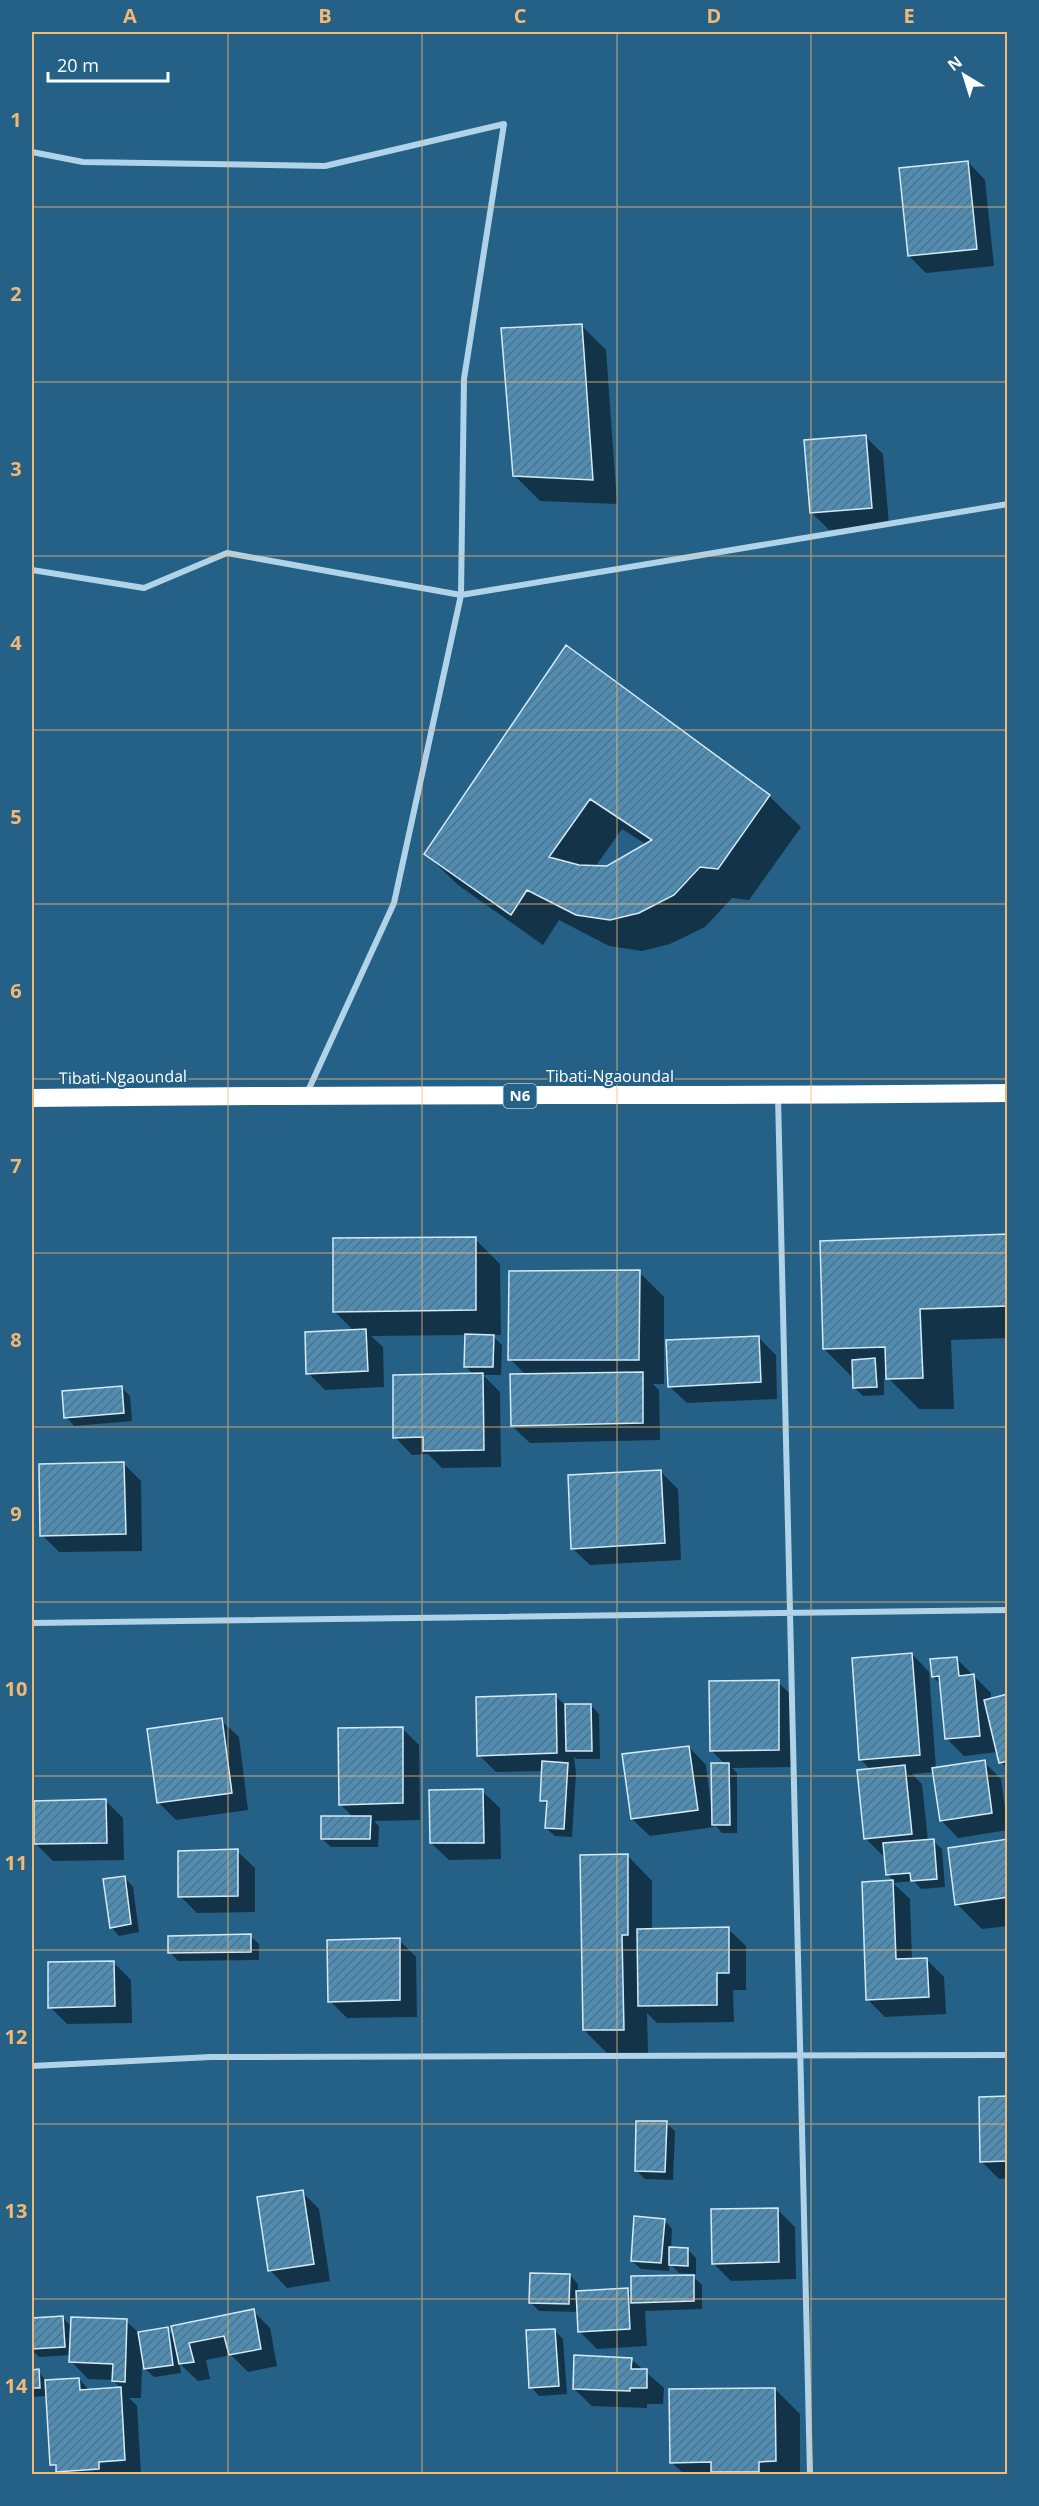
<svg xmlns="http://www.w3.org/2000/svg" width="1039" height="2506" viewBox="0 0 1039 2506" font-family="'Open Sans',sans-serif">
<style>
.shadow{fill:#0007;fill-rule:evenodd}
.building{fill:url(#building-hatch);stroke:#d4eaf7;stroke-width:1.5;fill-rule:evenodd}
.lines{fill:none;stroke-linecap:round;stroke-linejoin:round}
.street{stroke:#b0d3e9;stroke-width:6}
.highway{stroke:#fff;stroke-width:18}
.grid{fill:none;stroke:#f3b974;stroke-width:1.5;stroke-opacity:0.55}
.labels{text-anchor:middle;stroke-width:4.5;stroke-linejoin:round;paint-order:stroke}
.shield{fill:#256087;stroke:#becfdb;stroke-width:1.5}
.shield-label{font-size:15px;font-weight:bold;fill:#fff}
.street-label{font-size:16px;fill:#fff;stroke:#256087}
.neatline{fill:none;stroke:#f3b974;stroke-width:2}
.grid-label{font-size:20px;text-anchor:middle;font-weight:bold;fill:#f3b974}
</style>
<defs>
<pattern id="building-hatch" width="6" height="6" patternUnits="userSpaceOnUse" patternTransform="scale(1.5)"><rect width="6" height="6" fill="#518cb1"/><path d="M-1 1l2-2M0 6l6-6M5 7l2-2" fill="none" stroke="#4f7289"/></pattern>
</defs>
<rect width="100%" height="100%" fill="#256087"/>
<path class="shadow" d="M 968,162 L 985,180 L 994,266 L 926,273 L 909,256 Z
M 581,325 L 606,350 L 617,504 L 540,501 L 515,476 Z
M 866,437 L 883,454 L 889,525 L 829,530 L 812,513 Z
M 566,648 L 769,796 L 801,827 L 749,900 L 732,898 L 705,927 L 670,944 L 642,951 L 609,946 L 559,920 L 543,945 L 458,885 L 426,854 ZM 622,829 L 647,845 L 608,867 L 595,867 Z
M 1008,1235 L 1008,1338 L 951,1340 L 954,1409 L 919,1409 L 889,1379 L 884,1379 L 884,1395 L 863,1396 L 854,1387 L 854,1379 L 824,1349 Z
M 475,1239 L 500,1264 L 501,1335 L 492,1335 L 502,1345 L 501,1375 L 483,1375 L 500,1392 L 501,1467 L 442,1468 L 428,1454 L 412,1455 L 395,1437 L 474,1375 L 466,1367 L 467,1335 L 371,1336 L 383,1347 L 384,1387 L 325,1390 L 308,1373 L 354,1331 L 334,1311 Z
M 639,1272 L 664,1297 L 664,1384 L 653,1384 L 659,1390 L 660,1440 L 530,1443 L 512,1426 L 526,1375 L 510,1359 Z
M 758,1337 L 776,1355 L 777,1399 L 687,1403 L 669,1386 Z
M 121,1387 L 130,1396 L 132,1421 L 74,1426 L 66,1417 Z
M 124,1464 L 141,1481 L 142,1551 L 59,1552 L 42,1535 Z
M 660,1471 L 678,1489 L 681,1560 L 590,1565 L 572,1548 Z
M 912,1654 L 929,1672 L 936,1769 L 984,1762 L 1001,1779 L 1008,1830 L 958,1838 L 941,1820 L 934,1772 L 912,1774 L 922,1784 L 928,1841 L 933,1841 L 942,1849 L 945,1887 L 921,1889 L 914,1881 L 893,1883 L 910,1899 L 912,1960 L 926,1959 L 944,1977 L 946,2014 L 885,2017 L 868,2000 L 863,1883 L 895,1882 L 887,1874 L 886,1856 L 883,1856 L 866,1839 L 871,1770 L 861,1760 Z
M 956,1658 L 991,1693 L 991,1700 L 1008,1696 L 1008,1769 L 1001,1762 L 998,1752 L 964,1756 L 946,1738 L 942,1685 L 933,1677 Z
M 778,1682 L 795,1699 L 796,1767 L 732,1768 L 737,1773 L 737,1833 L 722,1833 L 714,1824 L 714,1827 L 650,1836 L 632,1819 L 689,1747 L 706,1765 L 711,1806 L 714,1806 L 725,1764 L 712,1751 Z
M 555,1696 L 565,1705 L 591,1705 L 599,1714 L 600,1759 L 576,1759 L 574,1757 L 576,1773 L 572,1837 L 555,1836 L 546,1828 L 548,1806 L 542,1800 L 543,1771 L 496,1772 L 479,1755 Z
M 221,1720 L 239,1737 L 248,1810 L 176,1820 L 159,1803 Z
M 402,1728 L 419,1745 L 420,1820 L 374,1821 L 379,1826 L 378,1847 L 331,1847 L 322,1839 L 353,1817 L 340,1804 Z
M 482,1791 L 500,1808 L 501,1859 L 449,1860 L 431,1843 Z
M 106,1801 L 123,1818 L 124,1860 L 53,1861 L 36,1844 Z
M 1008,1841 L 1008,1926 L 982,1929 L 957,1904 Z
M 237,1851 L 255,1868 L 255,1912 L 197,1913 L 180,1896 Z
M 627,1855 L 652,1881 L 652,1930 L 728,1929 L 746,1946 L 746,1990 L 733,1990 L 734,2022 L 657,2023 L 647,2013 L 648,2054 L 609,2055 L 584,2030 Z
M 125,1878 L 133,1887 L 139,1932 L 119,1936 L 111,1927 Z
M 250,1936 L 259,1944 L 259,1960 L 178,1961 L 170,1952 Z
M 399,1940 L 416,1957 L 417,2017 L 347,2018 L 330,2001 Z
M 114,1963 L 131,1980 L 132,2023 L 67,2024 L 50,2007 Z
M 1008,2098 L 1008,2178 L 999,2179 L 981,2161 Z
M 666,2123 L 675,2131 L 673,2180 L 645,2179 L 636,2170 Z
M 302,2192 L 319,2209 L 330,2281 L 287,2288 L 270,2270 Z
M 777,2209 L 795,2227 L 796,2279 L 731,2281 L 713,2263 Z
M 664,2220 L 672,2229 L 671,2249 L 687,2249 L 696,2258 L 696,2274 L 679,2273 L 670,2264 L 669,2271 L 641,2269 L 632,2261 Z
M 691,2274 L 702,2285 L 702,2309 L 645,2311 L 647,2346 L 597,2349 L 579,2331 L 579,2312 L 539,2311 L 531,2303 L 570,2275 L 578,2284 L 578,2292 L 627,2289 L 633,2295 L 691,2276 Z
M 253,2311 L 270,2328 L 277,2366 L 248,2372 L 231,2355 L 206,2360 L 210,2379 L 198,2381 L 179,2363 L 181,2373 L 154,2377 L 142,2366 L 141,2398 L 129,2398 L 137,2406 L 141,2474 L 61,2474 L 52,2464 L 47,2396 L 32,2397 L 32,2371 L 38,2371 L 47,2382 L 79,2379 L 90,2391 L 122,2389 L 113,2380 L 88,2379 L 71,2361 L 71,2355 L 39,2357 L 32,2350 L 32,2320 L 63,2318 L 72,2327 L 126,2321 L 139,2333 L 167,2329 L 175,2337 Z
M 554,2330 L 563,2339 L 567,2394 L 539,2396 L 531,2387 Z
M 631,2359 L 664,2388 L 663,2404 L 647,2404 L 647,2408 L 592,2406 L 574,2389 Z
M 775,2389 L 800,2414 L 800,2474 L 684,2474 L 671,2462 Z"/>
<path class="building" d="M 968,161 L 977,249 L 908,256 L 899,168 Z
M 582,324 L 593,480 L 513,476 L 501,328 Z
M 866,435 L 872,508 L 810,513 L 804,440 Z
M 566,645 L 770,795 L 718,869 L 700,867 L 674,895 L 639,913 L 610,920 L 576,915 L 527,890 L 511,915 L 424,854 ZM 590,799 L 652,840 L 607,866 L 579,865 L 549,857 Z
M 1008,1234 L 1008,1306 L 920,1309 L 923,1378 L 886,1379 L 885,1347 L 823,1349 L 820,1241 Z
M 476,1237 L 476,1310 L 333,1312 L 333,1238 Z
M 640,1270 L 639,1360 L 508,1360 L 509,1271 Z
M 366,1329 L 368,1371 L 306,1374 L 305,1332 Z
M 465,1334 L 494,1335 L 493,1367 L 464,1367 Z
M 759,1336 L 761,1382 L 668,1387 L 666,1340 Z
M 875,1358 L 877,1387 L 853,1388 L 852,1360 Z
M 643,1372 L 643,1423 L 511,1426 L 510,1374 Z
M 483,1373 L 484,1450 L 423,1451 L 423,1437 L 393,1438 L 393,1375 Z
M 122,1386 L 124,1413 L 64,1418 L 62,1391 Z
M 124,1462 L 126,1534 L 40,1536 L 39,1464 Z
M 661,1470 L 665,1543 L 571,1549 L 568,1475 Z
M 912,1653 L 920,1755 L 859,1760 L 852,1658 Z
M 957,1657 L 959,1676 L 974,1674 L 980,1736 L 945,1739 L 939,1676 L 932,1677 L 930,1659 Z
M 779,1680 L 779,1750 L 710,1751 L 709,1681 Z
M 556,1694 L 557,1753 L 477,1756 L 476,1697 Z
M 1008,1694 L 1008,1761 L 999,1763 L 984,1700 Z
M 565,1704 L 591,1704 L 592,1751 L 566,1751 Z
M 222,1718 L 232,1793 L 157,1803 L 147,1729 Z
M 403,1727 L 403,1803 L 339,1805 L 338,1728 Z
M 689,1746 L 698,1810 L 631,1819 L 622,1754 Z
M 985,1760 L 992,1813 L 940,1821 L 932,1768 Z
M 542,1761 L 568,1763 L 564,1829 L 545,1828 L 547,1801 L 540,1801 Z
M 711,1763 L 729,1763 L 730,1825 L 712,1825 Z
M 905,1765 L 912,1834 L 864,1839 L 857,1770 Z
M 483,1789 L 484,1843 L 430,1843 L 429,1790 Z
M 106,1799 L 107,1843 L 34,1844 L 34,1801 Z
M 321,1816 L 371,1816 L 370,1839 L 321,1839 Z
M 934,1839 L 937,1879 L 911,1881 L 910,1873 L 886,1875 L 883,1843 Z
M 1008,1839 L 1008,1897 L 955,1905 L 948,1848 Z
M 238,1849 L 238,1896 L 178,1897 L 178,1851 Z
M 628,1854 L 628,1935 L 622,1935 L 624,2030 L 583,2030 L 580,1855 Z
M 125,1876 L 131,1924 L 110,1928 L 103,1879 Z
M 893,1880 L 896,1959 L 927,1958 L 929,1997 L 866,2000 L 862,1882 Z
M 729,1927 L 729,1973 L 717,1973 L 717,2005 L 638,2006 L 637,1929 Z
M 251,1934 L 251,1952 L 168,1953 L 168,1936 Z
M 400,1938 L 400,2000 L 328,2002 L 327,1940 Z
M 114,1961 L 115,2006 L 48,2008 L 48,1962 Z
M 1008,2096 L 1008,2161 L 980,2162 L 979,2097 Z
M 636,2121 L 667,2121 L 665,2172 L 635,2171 Z
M 303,2190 L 314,2264 L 268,2271 L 257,2197 Z
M 778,2208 L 779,2262 L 712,2264 L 711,2209 Z
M 634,2216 L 665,2219 L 661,2263 L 631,2261 Z
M 669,2247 L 688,2248 L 688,2266 L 669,2265 Z
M 530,2273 L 570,2274 L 569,2304 L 529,2303 Z
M 694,2275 L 694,2301 L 631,2303 L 631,2276 Z
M 628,2288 L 630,2329 L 578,2332 L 576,2291 Z
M 254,2309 L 261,2349 L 229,2355 L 224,2336 L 189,2343 L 194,2362 L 179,2364 L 171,2326 Z
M 63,2316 L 65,2347 L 32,2349 L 32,2318 Z
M 71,2317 L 127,2319 L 125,2382 L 112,2381 L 113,2364 L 69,2362 Z
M 168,2327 L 173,2365 L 144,2369 L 138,2332 Z
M 555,2329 L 559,2386 L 529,2388 L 526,2330 Z
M 574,2355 L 632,2358 L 631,2369 L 647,2369 L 647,2388 L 630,2388 L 630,2391 L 573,2389 Z
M 39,2369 L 40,2388 L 32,2388 L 32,2370 Z
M 79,2378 L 80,2390 L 121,2387 L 125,2460 L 99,2462 L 99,2469 L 56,2472 L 56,2465 L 50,2465 L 45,2380 Z
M 775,2388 L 776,2461 L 759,2462 L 759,2472 L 711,2472 L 711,2462 L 670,2463 L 669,2389 Z"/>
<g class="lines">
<path class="street" d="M 32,152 L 83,162 L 325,166 L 504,124 L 464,379 L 461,595 L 394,903 L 307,1093
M 32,570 L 144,588 L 227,553 L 461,595 L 1008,504
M 778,1096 L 810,2474
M 32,1623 L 1008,1610
M 32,2066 L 211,2057 L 1008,2055"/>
<path class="highway" d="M 32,1098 C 357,1093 682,1097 1008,1093"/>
</g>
<path class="grid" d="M 228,32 L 228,2474M 422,32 L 422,2474M 617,32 L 617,2474M 811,32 L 811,2474M 32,207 L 1008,207M 32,382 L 1008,382M 32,556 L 1008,556M 32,730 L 1008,730M 32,904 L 1008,904M 32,1079 L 1008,1079M 32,1253 L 1008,1253M 32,1427 L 1008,1427M 32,1602 L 1008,1602M 32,1776 L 1008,1776M 32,1950 L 1008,1950M 32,2124 L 1008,2124M 32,2299 L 1008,2299"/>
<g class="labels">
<rect class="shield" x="503.5" y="1084" width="33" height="24" rx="4.5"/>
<g class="shield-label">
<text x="520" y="1101">N6</text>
</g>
<g class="street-label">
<text x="610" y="1082">Tibati-Ngaoundal</text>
<text transform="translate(123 1077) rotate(-1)" y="6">Tibati-Ngaoundal</text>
</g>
</g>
<rect width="1039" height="2506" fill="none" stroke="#256087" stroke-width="66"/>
<g transform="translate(964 75) rotate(322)" stroke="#256087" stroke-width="4.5" paint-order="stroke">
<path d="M0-4.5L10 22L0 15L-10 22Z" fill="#ffffff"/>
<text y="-9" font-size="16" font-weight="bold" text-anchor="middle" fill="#ffffff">N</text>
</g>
<path d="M48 72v9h120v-9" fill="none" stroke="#ffffff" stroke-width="3"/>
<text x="57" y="72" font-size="18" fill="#ffffff" stroke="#256087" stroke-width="4.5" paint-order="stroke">20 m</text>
<rect x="33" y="33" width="973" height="2440" class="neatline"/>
<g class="grid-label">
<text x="130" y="23">A</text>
<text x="325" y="23">B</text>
<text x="520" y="23">C</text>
<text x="714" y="23">D</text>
<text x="909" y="23">E</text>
<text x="16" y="127">1</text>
<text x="16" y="301">2</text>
<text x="16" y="476">3</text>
<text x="16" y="650">4</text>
<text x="16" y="824">5</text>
<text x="16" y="998">6</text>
<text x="16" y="1173">7</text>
<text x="16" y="1347">8</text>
<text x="16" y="1521">9</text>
<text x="16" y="1696">10</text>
<text x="16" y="1870">11</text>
<text x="16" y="2044">12</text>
<text x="16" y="2218">13</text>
<text x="16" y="2393">14</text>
</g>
</svg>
